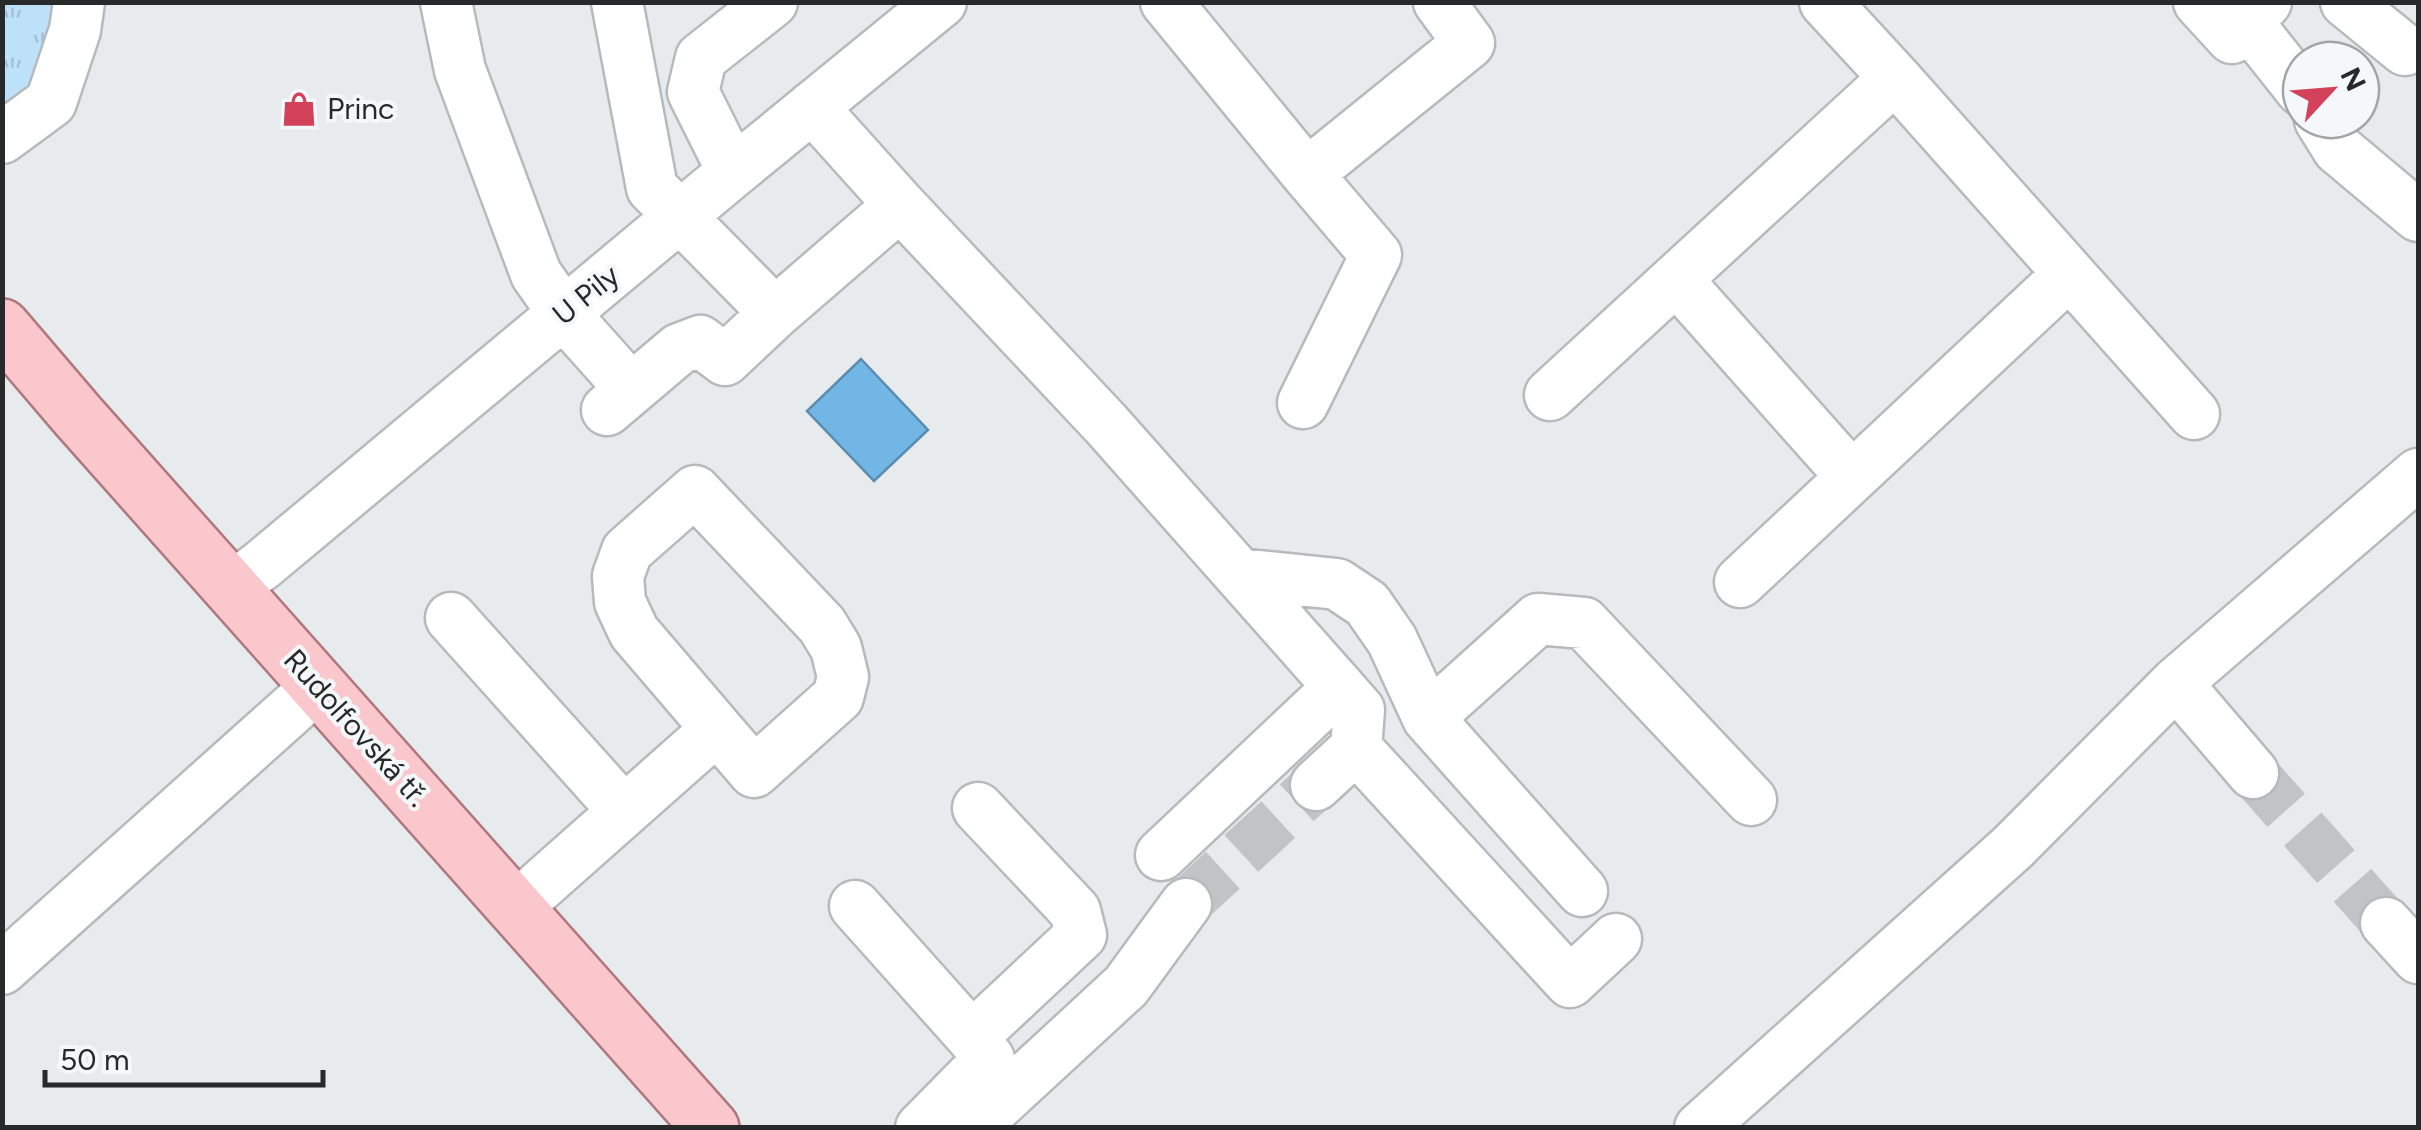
<svg xmlns="http://www.w3.org/2000/svg" width="2421" height="1130" viewBox="0 0 2421 1130" font-family="Figtree,sans-serif">
<style>
.grass{fill:url(#grass-tufts)}
.water{fill:#71b6e5;stroke:#5b8cad;stroke-width:2.5}
.lines{fill:none;stroke-linecap:round;stroke-linejoin:round}
.minor-tunnel{stroke:#c1c4c7;stroke-width:50;stroke-dasharray:50 25;stroke-linecap:butt}
.minor-casing{stroke:#b6babc;stroke-width:55}
.major-casing{stroke:#ae797d;stroke-width:60}
.minor{stroke:#fff;stroke-width:50}
.major{stroke:#fac8cc;stroke-width:55}
.labels{text-anchor:middle;stroke-width:8;stroke-linejoin:round;paint-order:stroke}
.poi-label{font-size:30px;fill:#27292a;stroke:#f4f8fb;text-anchor:start}
.street-label{font-size:30px;fill:#27292a;stroke:#f4f8fb}
</style>
<defs>
<pattern id="grass-tufts" width="24" height="20" patternUnits="userSpaceOnUse" patternTransform="scale(2.5)"><rect width="24" height="20" fill="#bee1fa"/><path d="M3 7l-1-3M5 7V3M7 7l1-3M15 17l-1-3M17 17v-4M19 17l1-3" fill="none" stroke="#a3c1d6"/></pattern>
</defs>
<rect width="100%" height="100%" fill="#e7ebee"/>
<path class="grass" d="M 3,3 L 74,3 L 52,88 L 3,109 Z"/>
<path class="water" d="M 861,359 L 928,430 L 874,481 L 807,411 Z"/>
<g class="lines">
<path class="minor-tunnel" d="M 2253,773 L 2386,923
M 1186,904 L 1316,785"/>
<defs>
<path id="minor" d="M 446,2 L 460,70 L 536,274 L 564,314 L 631,389
M 617,2 L 652,188 L 775,313 L 900,205 L 1106,424 L 1339,687 L 1359,710 L 1356,748 L 1570,982 L 1616,939
M 1166,2 L 1307,174 L 1469,43 L 1439,2
M 1825,2 L 1895,78 L 2194,414
M 2199,2 L 2232,38 L 2266,2
M 2346,2 L 2405,50
M 2247,22 L 2301,90
M 812,107 L 900,205
M 2320,120 L 2338,149 L 2418,216
M 2,138 L 51,102 L 75,30 L 79,2
M 733,172 L 693,92 L 701,58 L 772,2
M 1676,279 L 1851,476
M 1550,395 L 1895,78
M 1303,403 L 1376,255 L 1307,174
M 607,410 L 679,349 L 700,341 L 725,360 L 775,313
M 1239,574 L 1337,584 L 1367,604 L 1392,640 L 1428,718 L 1582,891
M 1740,582 L 2069,274
M 231,588 L 262,565 L 733,172 L 941,2
M 451,618 L 624,811
M 2176,683 L 2418,474
M 1428,718 L 1538,619 L 1584,623 L 1751,800
M 1316,785 L 1356,748
M 1161,855 L 1339,687
M 855,906 L 972,1037
M 515,908 L 717,729 L 634,632 L 620,602 L 618,576 L 627,551 L 695,491 L 822,625 L 836,648 L 843,677 L 838,697 L 754,772 L 717,729
M 2386,923 L 2418,958
M 2,969 L 318,686
M 921,1128 L 989,1059 L 972,1037 L 1081,935 L 1075,911 L 978,808
M 972,1128 L 1126,986 L 1186,904
M 1700,1128 L 2013,847 L 2176,683 L 2253,773"/>
<path id="major" d="M 2,327 L 78,416 L 711,1128"/>
</defs>
<use href="#minor" class="minor-casing"/>
<use href="#major" class="major-casing"/>
<use href="#minor" class="minor"/>
<use href="#major" class="major"/>
</g>
<defs>
<symbol id="shop-bare" viewBox="-9 -9 18 18"><path d="M-5-2.5h2.3a2.7 3.5 0 0 1 5.4 0H5L5.5 6h-11ZM-1.5-2.5h3a1.5 2.3 0 0 0-3 0Z" fill="#d3425a" stroke="#f4f8fb" stroke-width="2.5" paint-order="stroke"/></symbol>
</defs>
<g fill-rule="evenodd">
<use href="#shop-bare" x="274" y="84" width="50" height="50"/>
</g>
<g class="labels">
<g class="poi-label">
<text x="327" y="119">Princ</text>
</g>
<g class="street-label">
<text transform="translate(586 295) rotate(-39)" y="10">U Pily</text>
<text transform="translate(356 728) rotate(48)" y="10">Rudolfovská tř.</text>
</g>
</g>
<rect width="2421" height="1130" fill="none" stroke="#27292a" stroke-width="10"/>
<g transform="translate(2331 90) rotate(64)"><circle r="48" fill="#f4f8fb" stroke="#a2a5a7" stroke-width="2.5"/>
<path d="M0-8L18 38L0 25L-18 38Z" fill="#d3425a"/>
<text y="-15" font-size="28" font-weight="bold" text-anchor="middle" fill="#27292a">N</text>
</g>
<path d="M45 1070v15h278v-15" fill="none" stroke="#27292a" stroke-width="5"/>
<text x="60" y="1070" font-size="30" fill="#27292a" stroke="#f4f8fb" stroke-width="8" paint-order="stroke">50 m</text>
</svg>
